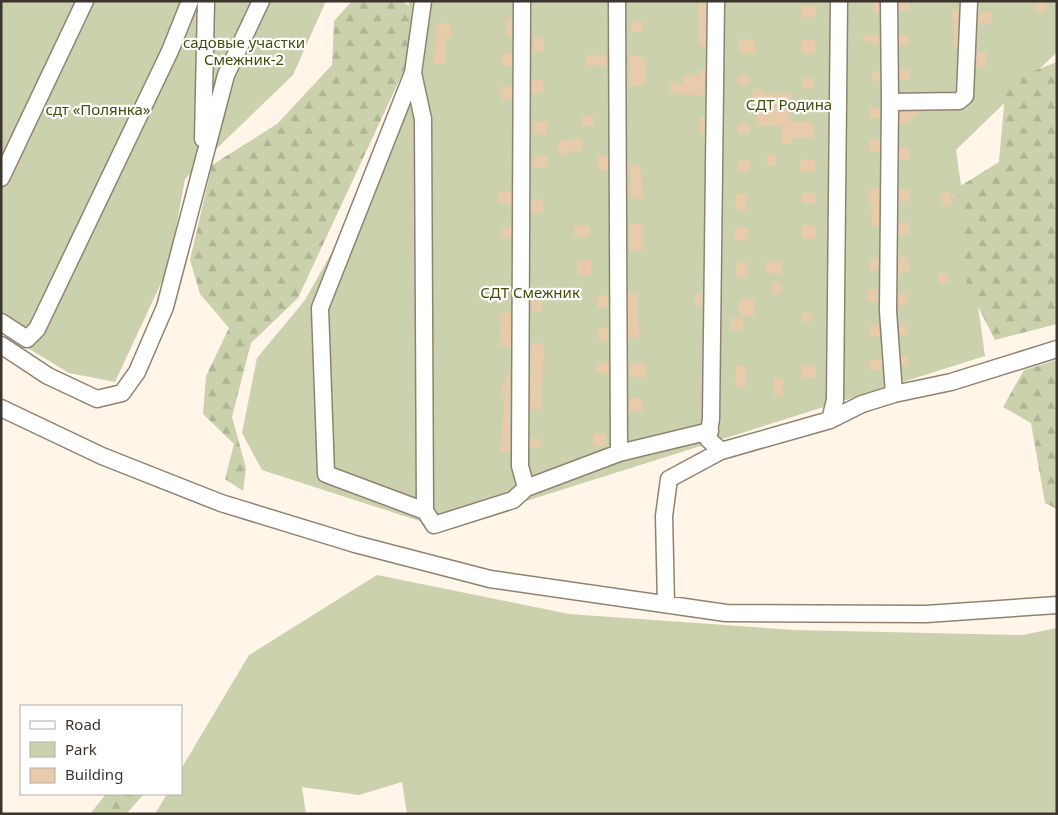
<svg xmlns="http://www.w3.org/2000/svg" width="1058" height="815" viewBox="0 0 1058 815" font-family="'Noto Sans',sans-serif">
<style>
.green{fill:#cbd1ad}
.forest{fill:url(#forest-firs)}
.building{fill:#e8cbaa}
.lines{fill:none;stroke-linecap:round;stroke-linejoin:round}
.minor-casing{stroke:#918270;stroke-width:19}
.minor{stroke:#fff;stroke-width:16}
.labels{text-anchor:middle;stroke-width:4.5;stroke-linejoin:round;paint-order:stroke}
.park-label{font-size:15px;fill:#464d0b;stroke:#fff}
</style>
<defs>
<pattern id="forest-firs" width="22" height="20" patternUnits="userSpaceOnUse" patternTransform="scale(1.25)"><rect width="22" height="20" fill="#cbd1ad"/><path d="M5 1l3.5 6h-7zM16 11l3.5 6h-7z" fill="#afb495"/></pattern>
</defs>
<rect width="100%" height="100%" fill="#fff5e9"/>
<path class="green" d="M 1,1 L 326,1 L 293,75 L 185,179 L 169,266 L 115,382 L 69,373 L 1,332 Z
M 409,1 L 1057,1 L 1057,52 L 956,150 L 985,356 L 441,528 L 262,470 L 242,433 L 257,358 L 305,300 L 337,243 L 406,77 Z
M 377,575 L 569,614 L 795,630 L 1022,635 L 1057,628 L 1057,814 L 407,814 L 402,782 L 359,795 L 302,787 L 306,814 L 155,814 L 167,794 L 181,794 L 181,769 L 249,655 Z"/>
<path class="forest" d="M 352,1 L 402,1 L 411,7 L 420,36 L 298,298 L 251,343 L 232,417 L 246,468 L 243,491 L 225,479 L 234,444 L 203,414 L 206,376 L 229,328 L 200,294 L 190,260 L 212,165 L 277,124 L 332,65 L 334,21 Z
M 1057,62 L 1057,324 L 995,340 L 967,285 L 957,188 L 999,162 L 1006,82 Z
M 1057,360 L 1057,509 L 1045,503 L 1031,423 L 1003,407 L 1024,370 Z
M 106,794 L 144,794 L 126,814 L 90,814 Z"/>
<path class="building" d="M 698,1 L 706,1 L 705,46 L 699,46 Z
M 874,1 L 879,1 L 879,13 L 873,13 Z
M 899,1 L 910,1 L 910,11 L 899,10 Z
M 1035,1 L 1047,1 L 1046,13 L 1034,11 Z
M 802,5 L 816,5 L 816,17 L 802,17 Z
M 952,10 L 959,10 L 957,48 L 954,48 L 954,22 L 952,22 Z
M 979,12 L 992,12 L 992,23 L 978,23 Z
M 512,18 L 512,37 L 507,38 L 506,19 Z
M 632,20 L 643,22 L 642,33 L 631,31 Z
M 436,23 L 451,23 L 451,38 L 445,38 L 446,64 L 434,64 L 434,54 L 436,54 Z
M 863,35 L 879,35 L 879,46 L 873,46 L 873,42 L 863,41 Z
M 899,35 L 909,36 L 908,46 L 899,45 Z
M 533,37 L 544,38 L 544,52 L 533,51 Z
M 739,39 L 755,39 L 755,53 L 739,53 Z
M 802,40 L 815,40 L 815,54 L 801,54 Z
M 977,51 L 987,53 L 985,68 L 976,66 Z
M 502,54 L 512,54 L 512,66 L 502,66 Z
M 586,55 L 607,55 L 607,66 L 586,65 Z
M 630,56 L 645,57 L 645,86 L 629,86 Z
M 900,69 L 910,70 L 910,79 L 900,79 Z
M 699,70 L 705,70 L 704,96 L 669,93 L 670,83 L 683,84 L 683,75 L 699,75 Z
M 872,71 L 880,71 L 880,81 L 873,81 Z
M 738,75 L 750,75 L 750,85 L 738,85 Z
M 803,78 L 814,78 L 814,89 L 802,88 Z
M 532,80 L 543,80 L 543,93 L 532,93 Z
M 512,86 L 512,99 L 501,99 L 500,87 Z
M 753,89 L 762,89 L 762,94 L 791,93 L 789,122 L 813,122 L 813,138 L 792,138 L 792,144 L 782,143 L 782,126 L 757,126 L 757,100 L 752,100 Z
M 870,108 L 880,108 L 880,118 L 870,118 Z
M 900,112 L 917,112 L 917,118 L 910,118 L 910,123 L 900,123 Z
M 582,116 L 593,116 L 594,126 L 582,126 Z
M 700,117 L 705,117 L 704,134 L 700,134 Z
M 533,122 L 547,122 L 546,135 L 533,134 Z
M 738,124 L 750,124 L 750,134 L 738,134 Z
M 573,138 L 583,139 L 582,152 L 568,151 L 567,155 L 558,154 L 559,140 L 573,141 Z
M 880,139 L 880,151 L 869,152 L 869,140 Z
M 900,148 L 910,148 L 910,159 L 899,159 Z
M 767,154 L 777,155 L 776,166 L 767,166 Z
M 534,155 L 548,155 L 548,168 L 533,168 Z
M 598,156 L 608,156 L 608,170 L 598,170 Z
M 801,159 L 815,160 L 815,172 L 800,171 Z
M 749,160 L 749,171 L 738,172 L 737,161 Z
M 640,164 L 643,198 L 631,199 L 630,188 L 632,188 L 630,166 Z
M 899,189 L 910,189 L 910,201 L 899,201 Z
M 868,190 L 879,190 L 879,225 L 872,225 L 871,203 L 868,203 Z
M 499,191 L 511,192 L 511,204 L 498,204 Z
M 948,191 L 953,203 L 944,207 L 939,195 Z
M 802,193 L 816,193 L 816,204 L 802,204 Z
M 736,194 L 747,194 L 746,211 L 735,210 Z
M 531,199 L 543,199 L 543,213 L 531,213 Z
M 908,222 L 909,234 L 899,235 L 899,223 Z
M 629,224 L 643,224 L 644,250 L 629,251 Z
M 575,225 L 590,226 L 590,237 L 574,236 Z
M 802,225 L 816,226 L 816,239 L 802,238 Z
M 501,227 L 511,227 L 511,237 L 501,237 Z
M 735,227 L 748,228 L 747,241 L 735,240 Z
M 908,256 L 909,272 L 898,273 L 899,257 Z
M 878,258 L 878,270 L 870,271 L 869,259 Z
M 577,260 L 591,260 L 591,275 L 577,275 Z
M 737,261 L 748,262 L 747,277 L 736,276 Z
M 766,261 L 782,262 L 782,274 L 765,273 Z
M 948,273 L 949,282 L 939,284 L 938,274 Z
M 773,282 L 782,283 L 781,294 L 772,293 Z
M 868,289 L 878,289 L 878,301 L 867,301 Z
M 628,293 L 638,294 L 637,324 L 639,324 L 639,337 L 628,337 Z
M 695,293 L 702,293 L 702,306 L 695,306 Z
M 898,294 L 907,294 L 908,304 L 898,305 Z
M 597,295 L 608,295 L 608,308 L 597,308 Z
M 532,297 L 542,297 L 542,311 L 532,311 Z
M 739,299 L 754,299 L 754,316 L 740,316 Z
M 511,312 L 511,347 L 499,346 L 501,333 L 500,313 Z
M 802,313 L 811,313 L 811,322 L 802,322 Z
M 731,318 L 743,318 L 743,330 L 731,330 Z
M 869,326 L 879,326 L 880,336 L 870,337 Z
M 899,326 L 908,326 L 908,335 L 900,336 Z
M 599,328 L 608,328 L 608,341 L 599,341 Z
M 532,343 L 544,343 L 541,410 L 530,409 Z
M 908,355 L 909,366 L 902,366 L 901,356 Z
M 869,360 L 882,360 L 882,370 L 869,370 Z
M 598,362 L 609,363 L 609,374 L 596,372 Z
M 630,363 L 645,363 L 645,377 L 630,377 Z
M 802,365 L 816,365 L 816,378 L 801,378 Z
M 736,366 L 746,366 L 746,387 L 735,387 Z
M 506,375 L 510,376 L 510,452 L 500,452 L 505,395 L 501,396 L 501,383 L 505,383 Z
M 774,378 L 784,379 L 782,397 L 773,396 Z
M 629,398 L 642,398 L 643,411 L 629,411 Z
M 594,434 L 606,434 L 605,446 L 593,446 Z
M 531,437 L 541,439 L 540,448 L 530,446 Z"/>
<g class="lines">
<defs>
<path id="minor" d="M 522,1 L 520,466 L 526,488 L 619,453
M 617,1 L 619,453 L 710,431
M 716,1 L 711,419 L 708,439 L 721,451 L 830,420 L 835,400 L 839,1
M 889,1 L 890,102 L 959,101 L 965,96 L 969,1
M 413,73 L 423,1
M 890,102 L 888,311 L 894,394
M 203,139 L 206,1
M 1,178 L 85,1
M 1,322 L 27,339 L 37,329 L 170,51 L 190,1
M 1,345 L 48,376 L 97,399 L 122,393 L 137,372 L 165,307 L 226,75 L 261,1
M 1,408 L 102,456 L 221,503 L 355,544 L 490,579 L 726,613 L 926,614 L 1057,605
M 830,420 L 862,404 L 894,394 L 951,382 L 1057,349
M 425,511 L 326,474 L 320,308 L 413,73 L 423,119 L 425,511 L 434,525 L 513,500 L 526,488
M 666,604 L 664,516 L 669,479 L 721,451"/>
</defs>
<use href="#minor" class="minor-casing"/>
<use href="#minor" class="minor"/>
</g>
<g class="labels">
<g class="park-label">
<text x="244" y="48">садовые участки<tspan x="244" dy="17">Смежник-2</tspan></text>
<text x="789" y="110">СДТ Родина</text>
<text x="98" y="115">сдт «Полянка»</text>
<text x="530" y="298">СДТ Смежник</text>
</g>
</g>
<rect width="1058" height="815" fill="none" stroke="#3b352e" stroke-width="5"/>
<rect x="20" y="705" width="162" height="90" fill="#ffffff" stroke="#b1aeab"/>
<rect x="30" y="721" width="25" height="8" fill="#ffffff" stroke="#b1aeab"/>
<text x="65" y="730" font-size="15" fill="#3b352e">Road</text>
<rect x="30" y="742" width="25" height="15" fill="#cbd1ad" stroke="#b1aeab"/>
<text x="65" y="755" font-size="15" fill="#3b352e">Park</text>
<rect x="30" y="768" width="25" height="15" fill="#e8cbaa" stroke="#b1aeab"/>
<text x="65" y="780" font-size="15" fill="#3b352e">Building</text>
</svg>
